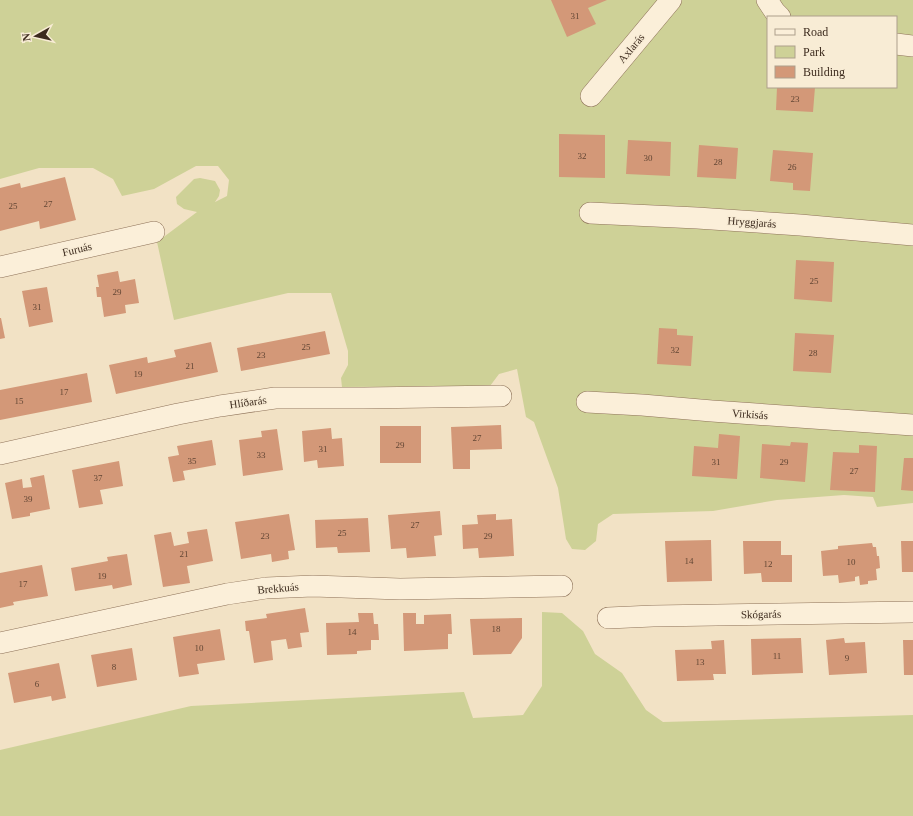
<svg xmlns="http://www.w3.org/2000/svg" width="913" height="816" viewBox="0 0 913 816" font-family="'Times New Roman',serif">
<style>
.green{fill:#ced197;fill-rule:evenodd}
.building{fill:#d39878}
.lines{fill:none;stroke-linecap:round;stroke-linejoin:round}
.street-casing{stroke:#8e7259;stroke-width:22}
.street{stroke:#fbefd9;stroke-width:21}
.labels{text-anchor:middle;stroke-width:3;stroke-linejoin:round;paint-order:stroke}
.number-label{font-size:9px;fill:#624634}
.street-label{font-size:11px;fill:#3d2b1e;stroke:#f8ecd5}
</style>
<rect width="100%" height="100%" fill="#f2e2c5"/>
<path class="green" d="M 0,0 L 913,0 L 913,503 L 877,507 L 873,497 L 844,495 L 777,500 L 713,511 L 613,514 L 598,524 L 596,541 L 585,550 L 572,549 L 566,539 L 558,488 L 534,422 L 526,417 L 517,369 L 499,374 L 490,386 L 342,387 L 341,378 L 348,365 L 348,351 L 331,293 L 288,293 L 174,320 L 157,242 L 197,212 L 184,209 L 177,204 L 176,197 L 194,179 L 200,178 L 215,181 L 220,190 L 219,196 L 215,202 L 227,196 L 229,180 L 218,166 L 196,166 L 154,189 L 122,196 L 113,179 L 93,168 L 39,168 L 0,179 ZM 768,17 L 896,17 L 896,87 L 768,87 Z
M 542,612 L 562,613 L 583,631 L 595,654 L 622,673 L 646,710 L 663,722 L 913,715 L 913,816 L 0,816 L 0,750 L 191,706 L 464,692 L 473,718 L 523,715 L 542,686 Z"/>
<path class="building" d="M 551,0 L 607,0 L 588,8 L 596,24 L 567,37 Z
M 777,87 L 815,87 L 813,112 L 776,110 Z
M 559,134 L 605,135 L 605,178 L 559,177 Z
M 628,140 L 671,142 L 670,176 L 626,174 Z
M 699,145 L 738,148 L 736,179 L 697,177 Z
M 773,150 L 813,153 L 810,191 L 793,190 L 793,183 L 770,181 Z
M 65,177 L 76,220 L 40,229 L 39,221 L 0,231 L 0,188 L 20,183 L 21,188 Z
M 796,260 L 834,262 L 832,302 L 794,299 Z
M 118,271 L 120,282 L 135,279 L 139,303 L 125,305 L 126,313 L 104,317 L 101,297 L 97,297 L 96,287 L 99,287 L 97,275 Z
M 47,287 L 53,322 L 29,327 L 22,291 Z
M 0,318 L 1,318 L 5,338 L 0,339 Z
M 659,328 L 677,329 L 677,335 L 693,336 L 691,366 L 657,364 Z
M 325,331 L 330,354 L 241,371 L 237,348 Z
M 795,333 L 834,335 L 831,373 L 793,371 Z
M 211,342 L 218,372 L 116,394 L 109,365 L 147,357 L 148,363 L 176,357 L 174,350 Z
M 87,373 L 92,402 L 0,420 L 0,390 Z
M 501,425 L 502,449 L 470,450 L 470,469 L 453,469 L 451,427 Z
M 380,426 L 421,426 L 421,463 L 380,463 Z
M 331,428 L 332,439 L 342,438 L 344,466 L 318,468 L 317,460 L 304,462 L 302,431 Z
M 277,429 L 283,470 L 243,476 L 239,440 L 262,437 L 261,431 Z
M 719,434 L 740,436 L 737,479 L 692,476 L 694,446 L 718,448 Z
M 212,440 L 216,465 L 183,471 L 185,480 L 173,482 L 168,457 L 179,455 L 177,446 Z
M 791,442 L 808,443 L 805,482 L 760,478 L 762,444 L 790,446 Z
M 859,445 L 877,446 L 875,492 L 830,490 L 833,452 L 859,453 Z
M 904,458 L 913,458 L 913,491 L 901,490 Z
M 119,461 L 123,486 L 100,490 L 103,504 L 79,508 L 72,470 Z
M 44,475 L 50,509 L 30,513 L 30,516 L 12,519 L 5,483 L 22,479 L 23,488 L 32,487 L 30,478 Z
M 440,511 L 442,535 L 434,536 L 436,556 L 407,558 L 406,548 L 391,549 L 388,515 Z
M 289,514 L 295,550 L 288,551 L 289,559 L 272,562 L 271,554 L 241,559 L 235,522 Z
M 496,514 L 496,520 L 512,519 L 514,556 L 479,558 L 478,548 L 463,549 L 462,525 L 478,524 L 477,515 Z
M 368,518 L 370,552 L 338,553 L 337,547 L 316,548 L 315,520 Z
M 207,529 L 213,561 L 187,566 L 190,583 L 163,587 L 154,535 L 171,532 L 174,546 L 189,543 L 187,532 Z
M 711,540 L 712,581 L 667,582 L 665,541 Z
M 743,541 L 781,541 L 781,555 L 792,555 L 792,582 L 762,582 L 761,573 L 744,574 Z
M 901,541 L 913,541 L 913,572 L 902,572 Z
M 872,543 L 873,547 L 876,547 L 877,556 L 879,556 L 880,568 L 876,569 L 877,580 L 868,581 L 868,584 L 860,585 L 859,576 L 855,577 L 855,581 L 839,583 L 838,575 L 823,576 L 821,551 L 838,549 L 838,546 Z
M 127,554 L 132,585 L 113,589 L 112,585 L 75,591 L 71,568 L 108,561 L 107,557 Z
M 42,565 L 48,596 L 13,602 L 14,605 L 0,608 L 0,573 Z
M 305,608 L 309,632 L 300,633 L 302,647 L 288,649 L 286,639 L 271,641 L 273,660 L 254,663 L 249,631 L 246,631 L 245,621 L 267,618 L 266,614 Z
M 358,613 L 373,613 L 374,624 L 378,624 L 379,640 L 371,640 L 371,650 L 357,651 L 357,654 L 327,655 L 326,623 L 359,622 Z
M 403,613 L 416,613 L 416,624 L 424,624 L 424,615 L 451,614 L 452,634 L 448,634 L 448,649 L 404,651 Z
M 522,618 L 522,638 L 511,654 L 473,655 L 470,619 Z
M 220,629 L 225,660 L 197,664 L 199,674 L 179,677 L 173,637 Z
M 801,638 L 803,673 L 752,675 L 751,639 Z
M 844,638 L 845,643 L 865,642 L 867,673 L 829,675 L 826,640 Z
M 724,640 L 726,674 L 713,674 L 714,680 L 677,681 L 675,650 L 712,649 L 711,641 Z
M 903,640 L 913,640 L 913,675 L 904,675 Z
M 132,648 L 137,680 L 97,687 L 91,655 Z
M 59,663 L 66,698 L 52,701 L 51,696 L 14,703 L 8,673 Z"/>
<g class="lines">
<defs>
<path id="street" d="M 767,0 L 775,12 L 780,17
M 896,44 L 913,46
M 591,96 L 671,0
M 590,213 L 697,218 L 800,225 L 913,235
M 0,267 L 154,232
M 587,402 L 642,405 L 712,411 L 913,425
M 0,454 L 178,414 L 220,406 L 275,398 L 364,398 L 501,396
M 608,618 L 653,616 L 913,612
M 0,643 L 227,594 L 266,588 L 313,586 L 400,589 L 562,586"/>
</defs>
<use href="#street" class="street-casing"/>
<use href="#street" class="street"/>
</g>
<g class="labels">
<g class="number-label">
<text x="575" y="19">31</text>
<text x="795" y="102">23</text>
<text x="582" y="159">32</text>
<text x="648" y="161">30</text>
<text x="718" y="165">28</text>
<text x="792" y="170">26</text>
<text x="48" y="207">27</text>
<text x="13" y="209">25</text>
<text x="814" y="284">25</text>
<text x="117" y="295">29</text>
<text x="37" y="310">31</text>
<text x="306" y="350">25</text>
<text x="675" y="353">32</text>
<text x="813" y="356">28</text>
<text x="261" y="358">23</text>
<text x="190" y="369">21</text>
<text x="138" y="377">19</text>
<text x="64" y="395">17</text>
<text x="19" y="404">15</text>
<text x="477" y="441">27</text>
<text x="400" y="448">29</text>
<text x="323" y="452">31</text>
<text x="261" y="458">33</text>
<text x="192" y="464">35</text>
<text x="716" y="465">31</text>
<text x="784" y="465">29</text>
<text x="854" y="474">27</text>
<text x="98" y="481">37</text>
<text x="28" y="502">39</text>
<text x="415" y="528">27</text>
<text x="342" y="536">25</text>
<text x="265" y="539">23</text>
<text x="488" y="539">29</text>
<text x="184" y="557">21</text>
<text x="689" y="564">14</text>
<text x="851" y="565">10</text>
<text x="768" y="567">12</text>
<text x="102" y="579">19</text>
<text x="23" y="587">17</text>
<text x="496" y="632">18</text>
<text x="352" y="635">14</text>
<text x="199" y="651">10</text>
<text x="777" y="659">11</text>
<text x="847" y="661">9</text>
<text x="700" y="665">13</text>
<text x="114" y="670">8</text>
<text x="37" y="687">6</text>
</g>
<g class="street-label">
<text transform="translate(631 48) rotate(-50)" y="4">Axlarás</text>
<text transform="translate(752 222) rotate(4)" y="4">Hryggjarás</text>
<text transform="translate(77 249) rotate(-13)" y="4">Furuás</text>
<text transform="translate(248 402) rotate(-8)" y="4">Hlíðarás</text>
<text transform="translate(750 414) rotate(4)" y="4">Virkisás</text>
<text transform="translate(278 588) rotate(-5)" y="4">Brekkuás</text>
<text transform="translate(761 614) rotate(-1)" y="4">Skógarás</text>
</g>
</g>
<rect x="767" y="16" width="130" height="72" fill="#f8ecd5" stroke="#ad9f8c"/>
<rect x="775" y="29" width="20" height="6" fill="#fbefd9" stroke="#ad9f8c"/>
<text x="803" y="36" font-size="12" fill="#3d2b1e">Road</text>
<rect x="775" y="46" width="20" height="12" fill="#ced197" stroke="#ad9f8c"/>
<text x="803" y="56" font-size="12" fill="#3d2b1e">Park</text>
<rect x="775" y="66" width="20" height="12" fill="#d39878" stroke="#ad9f8c"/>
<text x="803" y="76" font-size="12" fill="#3d2b1e">Building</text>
<g transform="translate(36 36) rotate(262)" stroke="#f8ecd5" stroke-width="3" paint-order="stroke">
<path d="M0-3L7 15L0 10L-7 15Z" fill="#3d2b1e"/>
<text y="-6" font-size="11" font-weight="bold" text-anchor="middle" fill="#3d2b1e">N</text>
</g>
</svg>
